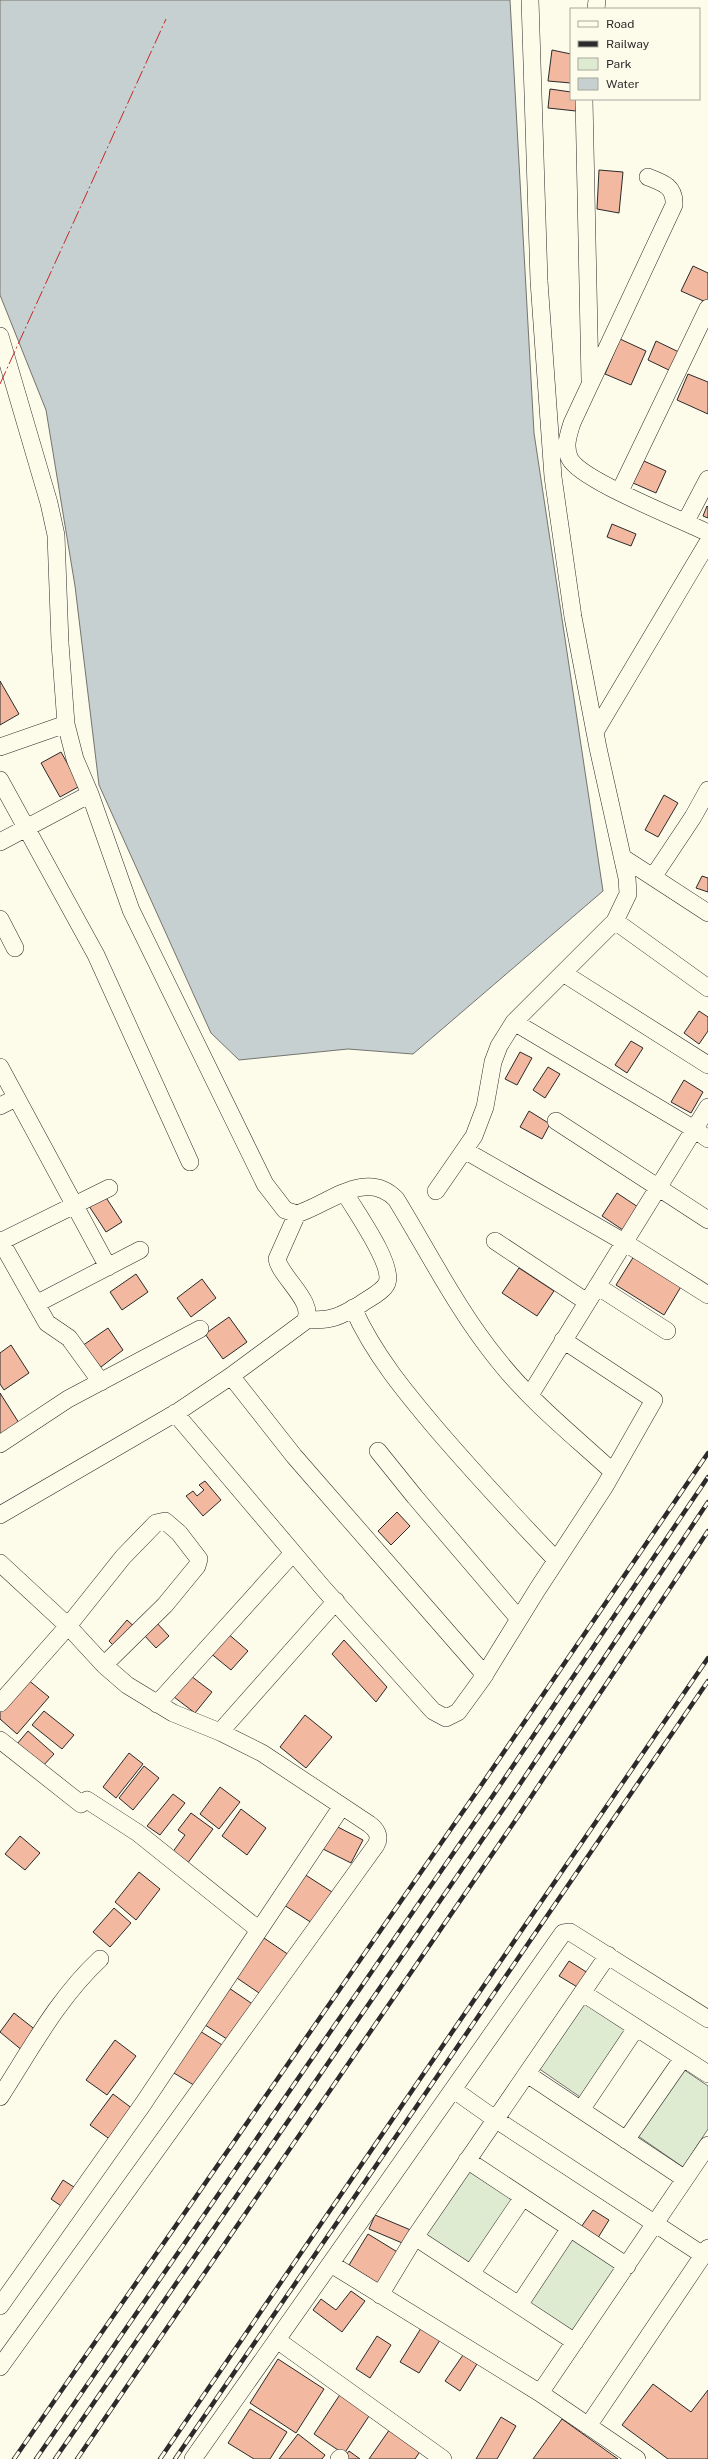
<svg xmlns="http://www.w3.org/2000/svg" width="708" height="2459" viewBox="0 0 708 2459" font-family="'Public Sans',sans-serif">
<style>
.green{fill:#deebd1;stroke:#74746e}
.water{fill:#c7d0d0;stroke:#74746e}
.building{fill:#f2b8a0;stroke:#2b2b2b}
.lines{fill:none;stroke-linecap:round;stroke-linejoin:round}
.minor-casing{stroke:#2b2b2b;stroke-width:18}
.minor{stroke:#fdfbea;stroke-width:17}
.rail-casing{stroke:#2b2b2b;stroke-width:4.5}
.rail{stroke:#fdfbea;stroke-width:3;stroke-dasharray:9;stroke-linecap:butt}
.power{stroke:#c62828;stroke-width:1;stroke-dasharray:14 3 2 3;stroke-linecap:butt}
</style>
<rect width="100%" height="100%" fill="#fdfbea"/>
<path class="green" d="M 584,2001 L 629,2032 L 583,2099 L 538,2068 Z
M 683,2069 L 708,2086 L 708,2129 L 683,2167 L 638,2136 Z
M 469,2168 L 514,2199 L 468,2266 L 423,2236 Z
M 572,2236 L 617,2267 L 571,2334 L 526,2303 Z"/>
<path class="water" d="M 0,0 L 510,0 L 534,433 L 603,891 L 413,1054 L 348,1049 L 239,1060 L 211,1033 L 99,785 L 75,586 L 46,410 L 0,295 Z"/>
<path class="building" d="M 552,50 L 571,54 L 571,83 L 548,81 Z
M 550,89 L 571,92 L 571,99 L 577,99 L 576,111 L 548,108 Z
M 599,170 L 623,172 L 619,213 L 597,209 Z
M 693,266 L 708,273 L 708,303 L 681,291 Z
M 620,339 L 646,351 L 631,385 L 605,374 Z
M 656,341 L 683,354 L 675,373 L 648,360 Z
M 688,374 L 708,382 L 708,414 L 677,400 Z
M 644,461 L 666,471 L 656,493 L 633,483 Z
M 707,506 L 708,507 L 708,518 L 703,516 Z
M 612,524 L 636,534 L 631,546 L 607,537 Z
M 0,681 L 19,714 L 0,725 Z
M 61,752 L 80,786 L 60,797 L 41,763 Z
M 664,795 L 678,803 L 658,837 L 645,830 Z
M 702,876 L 708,878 L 708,892 L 696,888 Z
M 699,1011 L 708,1017 L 708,1031 L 699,1044 L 684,1033 Z
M 631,1041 L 643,1048 L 627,1073 L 615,1065 Z
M 520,1052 L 532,1058 L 517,1085 L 505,1079 Z
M 548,1067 L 560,1074 L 545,1098 L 533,1090 Z
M 684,1080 L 703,1092 L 691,1113 L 671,1102 Z
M 529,1111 L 550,1124 L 542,1139 L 520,1127 Z
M 617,1193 L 638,1207 L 623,1230 L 602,1216 Z
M 105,1196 L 122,1222 L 106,1232 L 89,1206 Z
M 634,1256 L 682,1285 L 664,1315 L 616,1285 Z
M 519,1268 L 554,1291 L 537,1316 L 502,1293 Z
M 136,1274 L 148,1292 L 122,1310 L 110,1292 Z
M 202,1279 L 216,1298 L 191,1317 L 177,1298 Z
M 229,1317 L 247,1342 L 223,1359 L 205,1334 Z
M 108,1328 L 123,1350 L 101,1367 L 82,1346 Z
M 11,1345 L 29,1373 L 4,1390 L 0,1384 L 0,1353 Z
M 0,1393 L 19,1423 L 0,1435 Z
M 205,1481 L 221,1500 L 203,1516 L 186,1496 L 193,1491 L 197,1496 L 204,1490 L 199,1485 Z
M 397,1512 L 410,1526 L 391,1545 L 378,1531 Z
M 127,1620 L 138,1630 L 119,1651 L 109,1641 Z
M 156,1622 L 169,1636 L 156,1648 L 143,1634 Z
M 226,1632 L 248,1651 L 231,1670 L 209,1652 Z
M 344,1640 L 387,1687 L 376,1702 L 332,1654 Z
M 191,1676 L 212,1692 L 195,1713 L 174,1697 Z
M 27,1679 L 49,1697 L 17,1734 L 0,1719 L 0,1710 Z
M 44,1711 L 74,1735 L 62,1749 L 32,1725 Z
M 305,1715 L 332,1737 L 306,1768 L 280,1747 Z
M 28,1731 L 54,1754 L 42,1767 L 17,1744 Z
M 129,1753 L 143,1764 L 116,1798 L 103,1787 Z
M 144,1766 L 159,1778 L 133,1810 L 119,1798 Z
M 220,1787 L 240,1802 L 219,1829 L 200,1814 Z
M 173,1794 L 185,1803 L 160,1835 L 147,1826 Z
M 241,1809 L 266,1828 L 247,1855 L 222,1836 Z
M 191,1813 L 213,1829 L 187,1864 L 172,1853 L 185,1835 L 178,1830 Z
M 332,1824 L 363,1840 L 351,1863 L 321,1848 Z
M 20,1836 L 40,1853 L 25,1870 L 5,1854 Z
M 139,1872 L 160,1889 L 136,1920 L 115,1902 Z
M 304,1874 L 332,1892 L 312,1923 L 284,1905 Z
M 114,1908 L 131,1923 L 110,1947 L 93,1932 Z
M 261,1936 L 289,1955 L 262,1995 L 234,1976 Z
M 569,1961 L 588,1973 L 579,1988 L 559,1976 Z
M 226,1986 L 254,2005 L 230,2041 L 202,2023 Z
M 14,2013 L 37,2031 L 23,2051 L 0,2032 Z
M 195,2028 L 227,2048 L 197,2087 L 169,2070 Z
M 115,2040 L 136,2056 L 107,2095 L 86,2080 Z
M 113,2094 L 133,2109 L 111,2140 L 90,2125 Z
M 63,2180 L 80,2191 L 67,2210 L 51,2199 Z
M 593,2210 L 609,2220 L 596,2241 L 579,2230 Z
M 375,2215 L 413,2231 L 407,2245 L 369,2229 Z
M 368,2234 L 399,2253 L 379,2284 L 349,2265 Z
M 351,2291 L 365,2301 L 342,2332 L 313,2310 L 321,2299 L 336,2310 Z
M 423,2325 L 442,2337 L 419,2373 L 400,2362 Z
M 377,2336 L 391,2345 L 370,2378 L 356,2369 Z
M 463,2355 L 477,2364 L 460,2391 L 445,2381 Z
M 278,2359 L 324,2389 L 296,2433 L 250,2403 Z
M 653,2384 L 691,2412 L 708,2390 L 708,2459 L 668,2459 L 622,2425 Z
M 341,2393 L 371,2413 L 344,2454 L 314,2434 Z
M 250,2409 L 287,2432 L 270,2459 L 254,2459 L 228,2443 Z
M 501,2417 L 516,2426 L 497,2459 L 476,2459 Z
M 562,2419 L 618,2459 L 533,2459 Z
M 392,2426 L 423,2447 L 415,2459 L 369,2459 Z
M 298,2434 L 325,2455 L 322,2459 L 279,2459 Z
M 349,2451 L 360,2459 L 343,2459 Z"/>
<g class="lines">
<defs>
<path id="minor" d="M 596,9 L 597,0
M 584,99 L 590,380
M 648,177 C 664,183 675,187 674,205 L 572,423 C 568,436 564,447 570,459 C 582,481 681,519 708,533
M 0,336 L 49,503 L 56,535 L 60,643 L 66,724 L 75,759 L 90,794 L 131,910 L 265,1184 L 285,1210 L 297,1214 C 329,1204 366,1168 396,1199 C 429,1253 458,1311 498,1360 C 531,1402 574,1436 613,1472
M 620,491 L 708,308
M 686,521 L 708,479
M 595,732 L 708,542
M 0,747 L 66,724
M 0,780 L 96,955 L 190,1162
M 0,842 L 90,794
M 622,857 L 708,913
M 653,877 L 693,817 L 708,790
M 0,919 L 15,948
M 615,921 L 708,988
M 563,973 L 708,1065
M 514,1022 L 694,1129 L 708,1139
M 0,1067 L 108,1267
M 0,1106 L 16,1098
M 556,1121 L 708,1220
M 466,1151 L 624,1242 L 708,1295
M 436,1191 L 474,1136 L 485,1107 L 493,1062 L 499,1046 L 514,1022 L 615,921 L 628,894 L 627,878 L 598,748 L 573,617 L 553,477 L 539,281 L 530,0
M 0,1240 L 47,1323 L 69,1338 L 101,1382
M 495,1241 L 587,1302
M 0,1242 L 109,1188
M 597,1286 L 667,1331
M 36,1304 L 140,1250
M 353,1308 C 374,1355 406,1393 439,1432 C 477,1476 516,1518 556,1560
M 306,1319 C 330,1322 341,1316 361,1304 C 369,1298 383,1292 387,1283 C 394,1264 355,1211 345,1193
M 231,1376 L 294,1456 L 485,1675
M 530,1395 L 708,1107
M 175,1413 L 323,1588 L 433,1711 L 446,1718 L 458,1712 L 482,1679 L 537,1590 L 605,1486 L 654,1400 L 563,1340
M 0,1444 L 68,1399 L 200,1329
M 378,1451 L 415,1497 L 519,1619
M 0,1515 L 179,1411 L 231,1376 L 304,1322 C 318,1304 280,1277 277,1259 L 297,1214
M 0,1563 L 68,1626 L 104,1665 L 127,1685 L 173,1713 L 220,1732 L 262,1753 L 369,1824 C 376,1829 381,1836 376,1845 L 0,2367
M 0,1703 L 68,1626 L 123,1557 L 156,1523 L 165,1521 L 179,1533 L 199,1559 L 197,1566 L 165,1605 L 104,1665
M 157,1704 L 293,1553
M 220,1732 L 336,1601
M 0,1740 L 81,1804 L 87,1800 L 138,1833 L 259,1930
M 583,1993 L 708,2074
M 527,2074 L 685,2179
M 454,2090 L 495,2119 L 703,2255
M 0,2097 C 31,2049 58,1998 100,1959
M 581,2110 L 636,2028
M 626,2140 L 683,2058
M 467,2160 L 627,2266
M 415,2237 L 575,2342
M 331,2264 L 540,2393 L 637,2459
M 471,2274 L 523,2197
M 380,2295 L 415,2237 L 608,1955
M 519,2305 L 570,2228
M 0,2306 L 143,2104 L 342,1806
M 277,2340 L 443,2459
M 540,2393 L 708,2145
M 588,2426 L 708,2248
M 193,2459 L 563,1933 L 570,1932 L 708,2019
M 339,2459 L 340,2458"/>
</defs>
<use href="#minor" class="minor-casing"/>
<use href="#minor" class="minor"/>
<defs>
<path id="rail" d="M 14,2459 L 480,1787 L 708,1453
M 36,2459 L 492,1797 L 708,1477
M 55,2459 L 504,1808 L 708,1502
M 77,2459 L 517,1818 L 708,1531
M 160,2459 L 708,1658
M 175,2459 L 708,1681"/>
</defs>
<use href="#rail" class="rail-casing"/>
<use href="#rail" class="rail"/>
<path class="power" d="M 0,384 L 166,19"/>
</g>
<rect x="570" y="8" width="130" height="92" fill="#fdfbea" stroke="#a9a89e"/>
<rect x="578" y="21" width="20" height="6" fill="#fdfbea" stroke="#a9a89e"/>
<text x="606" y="28" font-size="12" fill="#2b2b2b">Road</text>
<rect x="578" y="41" width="20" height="6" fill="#2b2b2b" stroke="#a9a89e"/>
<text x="606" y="48" font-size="12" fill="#2b2b2b">Railway</text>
<rect x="578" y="58" width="20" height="12" fill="#deebd1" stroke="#a9a89e"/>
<text x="606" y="68" font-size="12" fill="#2b2b2b">Park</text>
<rect x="578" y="78" width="20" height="12" fill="#c7d0d0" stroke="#a9a89e"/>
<text x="606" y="88" font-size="12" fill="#2b2b2b">Water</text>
</svg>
